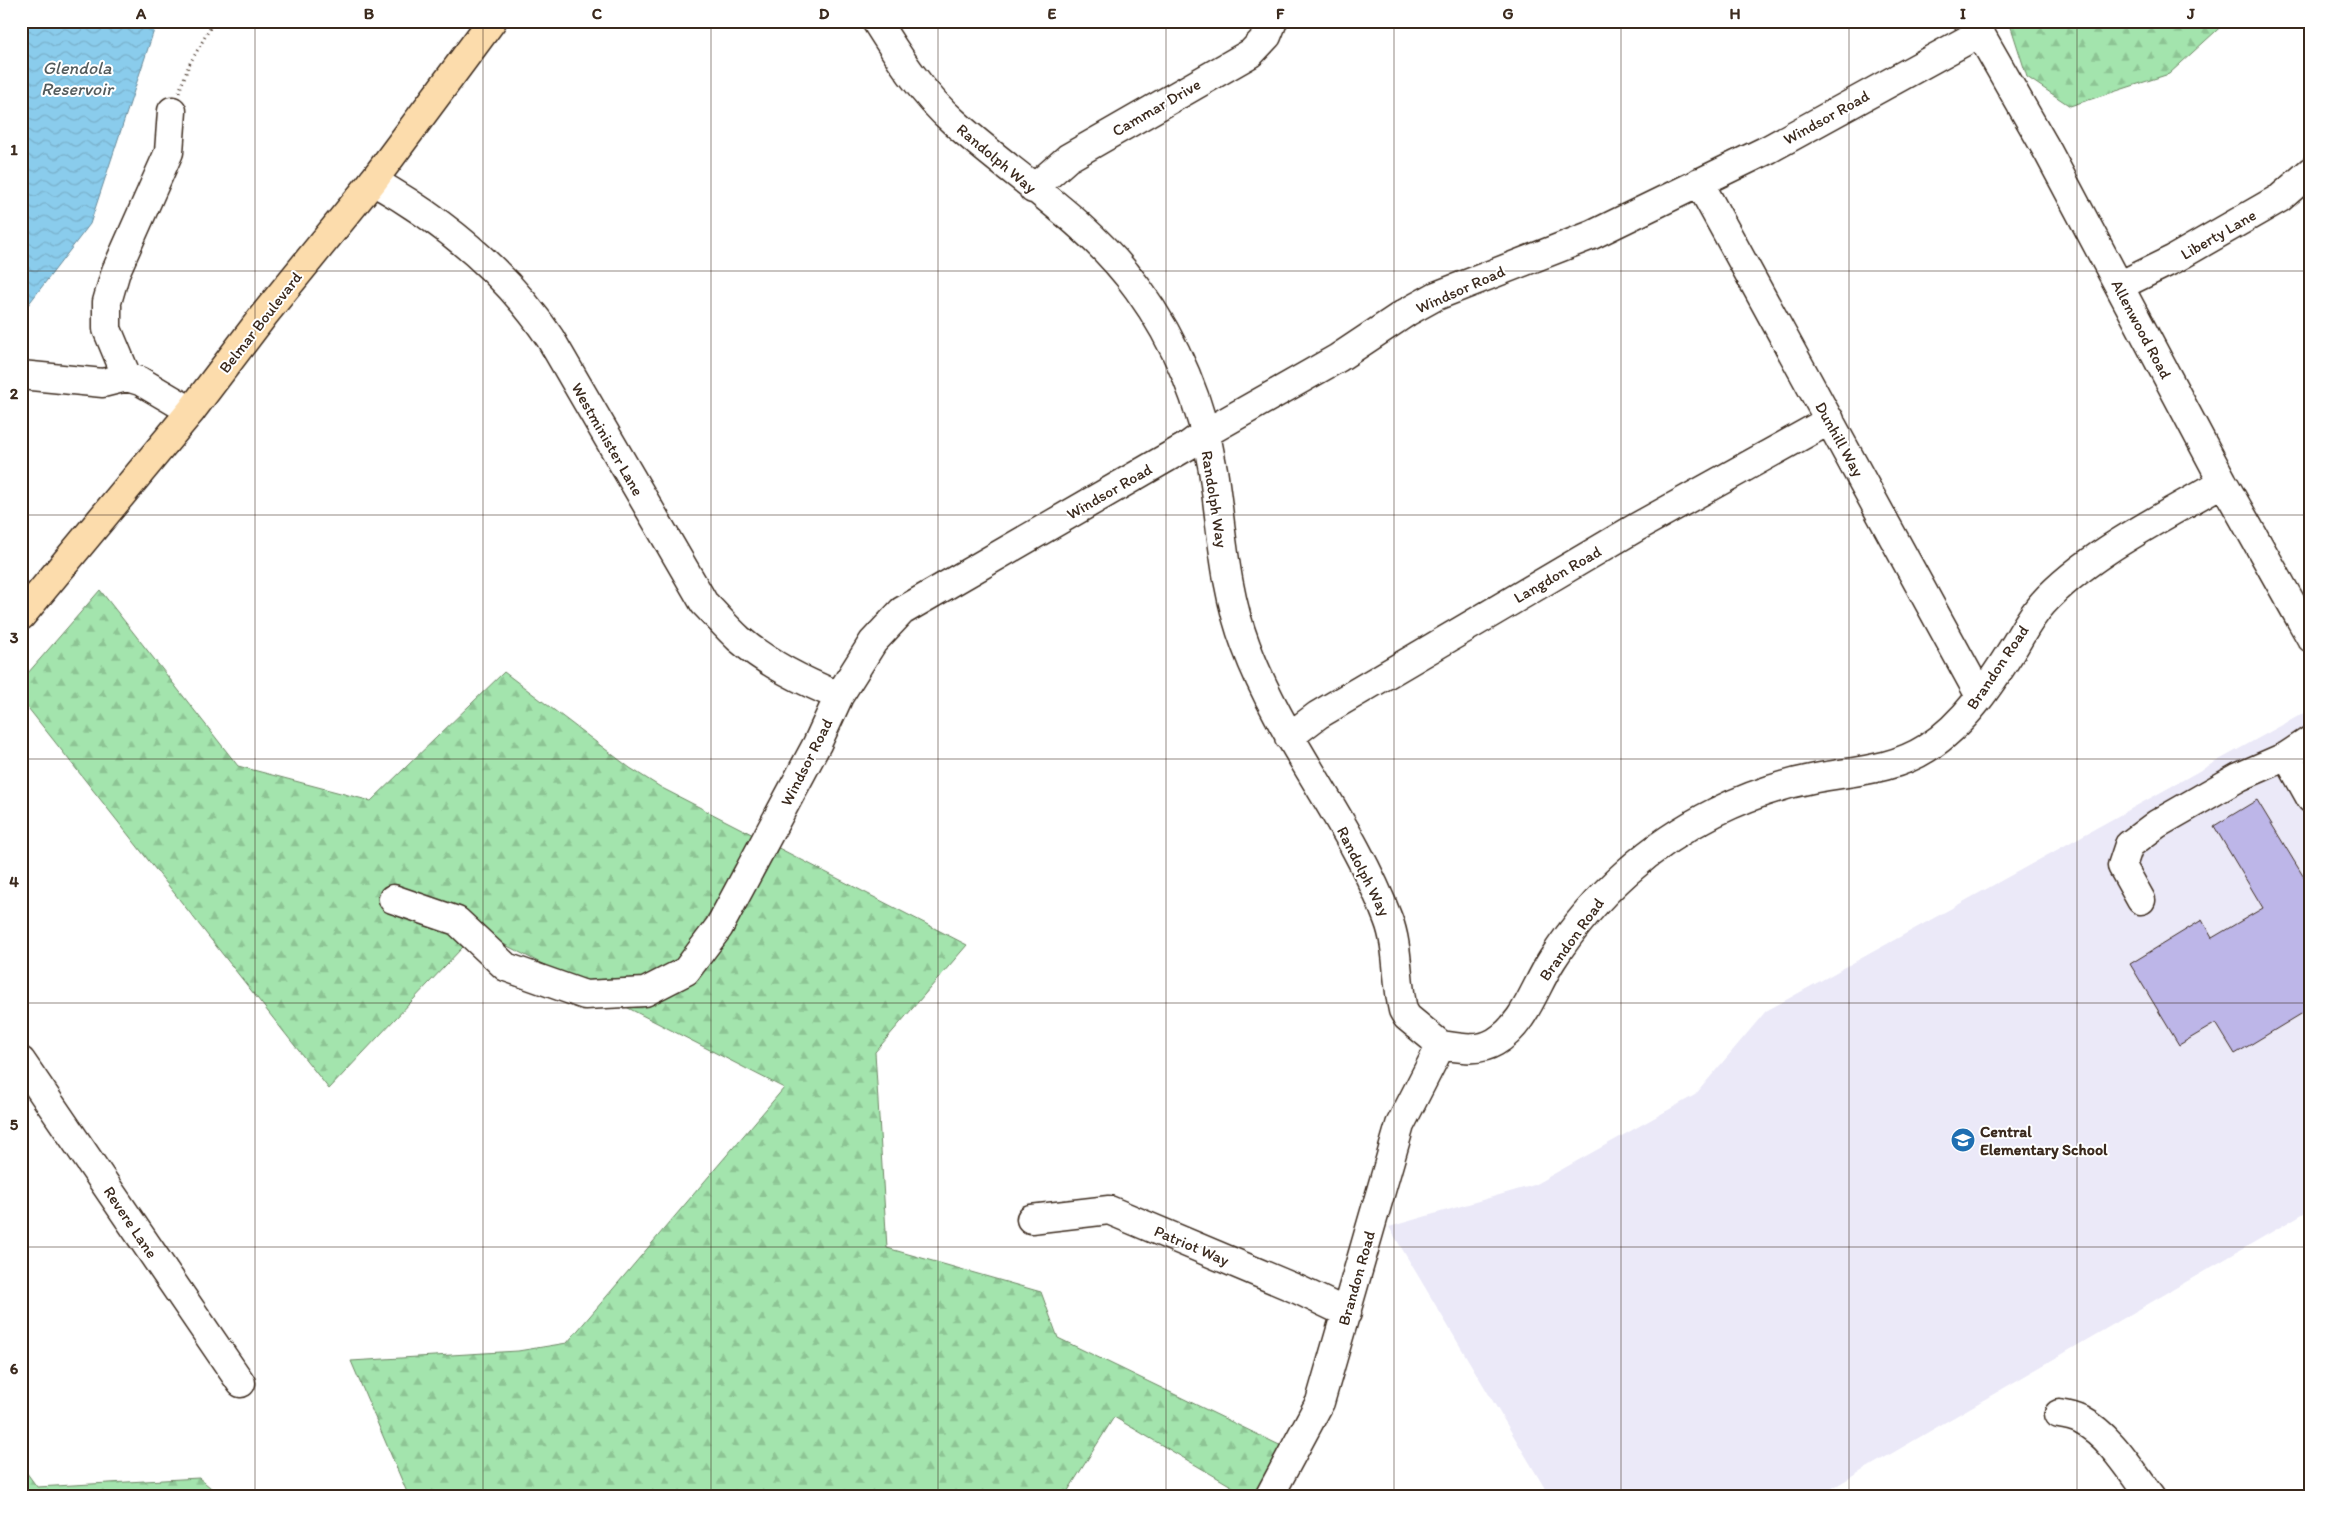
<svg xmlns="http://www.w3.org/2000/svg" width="2332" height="1518" viewBox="0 0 2332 1518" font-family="Itim,sans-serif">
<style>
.built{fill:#ebe9f8}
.forest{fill:url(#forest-firs);stroke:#6f8766}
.water{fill:url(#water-waves);stroke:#6a8b9a}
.building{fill:#bdb6e8;stroke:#3b2a1e}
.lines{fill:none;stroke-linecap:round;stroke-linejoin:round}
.minor-casing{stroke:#3b2a1e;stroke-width:31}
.major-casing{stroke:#3b2a1e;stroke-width:31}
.path{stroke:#3b2a1e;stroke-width:3;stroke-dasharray:1 4;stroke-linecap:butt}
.minor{stroke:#fff;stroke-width:28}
.major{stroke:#fcdcac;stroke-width:28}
.grid{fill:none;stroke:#3b2a1e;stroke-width:1;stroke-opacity:0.55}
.labels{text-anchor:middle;stroke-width:4;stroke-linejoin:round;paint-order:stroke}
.street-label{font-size:16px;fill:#3b2a1e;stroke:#fff}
.poi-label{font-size:16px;font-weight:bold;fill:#3b2a1e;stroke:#fff;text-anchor:start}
.water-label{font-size:18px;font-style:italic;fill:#535b5c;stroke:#fff}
.neatline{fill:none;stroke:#3b2a1e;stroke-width:2}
.grid-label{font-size:16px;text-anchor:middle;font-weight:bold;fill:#3b2a1e}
</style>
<defs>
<pattern id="forest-firs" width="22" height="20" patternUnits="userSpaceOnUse" patternTransform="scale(1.25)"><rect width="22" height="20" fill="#a3e4ad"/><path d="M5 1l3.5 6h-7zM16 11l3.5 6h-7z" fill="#8dc494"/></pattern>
<pattern id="water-waves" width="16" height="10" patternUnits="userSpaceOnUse" patternTransform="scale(1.25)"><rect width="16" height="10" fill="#8accec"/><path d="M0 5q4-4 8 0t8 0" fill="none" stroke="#78afca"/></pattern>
</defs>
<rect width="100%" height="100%" fill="#fff"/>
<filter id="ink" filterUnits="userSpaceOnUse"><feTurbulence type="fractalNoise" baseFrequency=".02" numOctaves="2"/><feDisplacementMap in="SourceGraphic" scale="10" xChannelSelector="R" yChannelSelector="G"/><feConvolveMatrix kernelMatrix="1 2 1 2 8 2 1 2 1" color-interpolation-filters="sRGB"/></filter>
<g filter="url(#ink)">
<path class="built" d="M 2311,709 L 2311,1209 L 1817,1497 L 1550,1497 L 1389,1227 L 1534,1185 L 1695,1095 L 1766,1011 Z"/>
<path class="forest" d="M 2009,21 L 2227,21 L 2169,74 L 2070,106 L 2027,77 Z
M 100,590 L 238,766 L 371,801 L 504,672 L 630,768 L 662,788 L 967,945 L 875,1052 L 887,1248 L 1041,1292 L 1058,1338 L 1298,1454 L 1270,1497 L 1250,1497 L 1114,1417 L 1064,1497 L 409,1497 L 351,1361 L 518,1351 L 567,1343 L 784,1088 L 478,931 L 329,1089 L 21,699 L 21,681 Z
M 21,1465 L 37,1487 L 199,1478 L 222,1497 L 21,1497 Z"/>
<path class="water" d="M 21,21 L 157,21 L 90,224 L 21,314 Z"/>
<path class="building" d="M 2257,800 L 2311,889 L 2311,1008 L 2235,1054 L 2216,1023 L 2179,1045 L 2130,964 L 2202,920 L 2212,938 L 2263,908 L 2214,826 Z"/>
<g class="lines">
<defs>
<path id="minor" d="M 876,21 C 898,56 922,94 954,122 C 1016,178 1089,221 1138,289 C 1177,343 1202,405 1213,470 C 1222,529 1224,589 1246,646 C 1282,743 1352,822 1388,919 C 1399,947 1396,980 1403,1010 L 1407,1017 L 1441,1045
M 1973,21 L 2048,152 L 2223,482 L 2311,638
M 373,181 C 442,220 506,272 550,338 L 704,603 C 716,615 727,628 739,639 C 768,664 803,681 839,696
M 1699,182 L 1980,696
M 1033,189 L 1068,158 L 1251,53 L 1267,36 L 1273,21
M 2119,286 L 2174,259 L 2280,198 L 2311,171
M 21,375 L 103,383 L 127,377 L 140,381 L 191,411
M 127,377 L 107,329 L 107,302 L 116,271 L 169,152 L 172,111
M 1289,737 L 1318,715 L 1637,527 L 1830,420
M 2287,756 L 2311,799
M 393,899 L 457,921 L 506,967 L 585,995 L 645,992 L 686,971 L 719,927 L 817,744 L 839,696 L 873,642 L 902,611 L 1189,445 L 1204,434 L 1338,358 L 1407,312 L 1436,296 L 1592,235 L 1769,149 L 1980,33
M 2141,900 L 2122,866 L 2129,845 L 2157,824 L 2239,777 L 2287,756 L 2311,740
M 1441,1045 C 1461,1048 1478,1052 1495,1042 C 1525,1024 1534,988 1552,960 C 1573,927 1599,897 1627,872 C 1679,825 1747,791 1816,778 C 1854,771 1893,770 1927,748 C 1965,724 1992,682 2015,645 C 2024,630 2031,616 2043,603 C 2087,554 2166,516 2223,482
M 21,1061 L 241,1383
M 1031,1219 L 1109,1210 L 1299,1290 L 1347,1313
M 2059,1414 C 2066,1415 2075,1417 2081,1420 C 2111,1436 2131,1471 2151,1497
M 1269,1497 L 1320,1402 L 1400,1125 L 1441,1045"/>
<path id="major" d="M 21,616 L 191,411 L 264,315 L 373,181 L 492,21"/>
</defs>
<use href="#minor" class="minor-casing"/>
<use href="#major" class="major-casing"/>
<path class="path" d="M 179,92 L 189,65 L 214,21"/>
<use href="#minor" class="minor"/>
<use href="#major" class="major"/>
</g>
</g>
<path class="grid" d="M 255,21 L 255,1497M 483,21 L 483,1497M 711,21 L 711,1497M 938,21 L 938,1497M 1166,21 L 1166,1497M 1394,21 L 1394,1497M 1621,21 L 1621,1497M 1849,21 L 1849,1497M 2077,21 L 2077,1497M 21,271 L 2311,271M 21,515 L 2311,515M 21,759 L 2311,759M 21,1003 L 2311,1003M 21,1247 L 2311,1247"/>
<defs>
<symbol id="school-disc" viewBox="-11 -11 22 22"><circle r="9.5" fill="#1f6fb2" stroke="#fff"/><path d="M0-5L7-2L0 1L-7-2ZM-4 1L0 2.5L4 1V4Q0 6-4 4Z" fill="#fff"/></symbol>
</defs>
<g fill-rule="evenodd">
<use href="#school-disc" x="1949" y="1126" width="28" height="28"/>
</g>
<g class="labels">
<g class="street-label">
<text transform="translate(1156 107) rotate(-30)" y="6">Cammar Drive</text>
<text transform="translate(1826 117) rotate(-29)" y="6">Windsor Road</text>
<text transform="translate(997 158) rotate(40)" y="6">Randolph Way</text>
<text transform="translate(2218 234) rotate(-30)" y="6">Liberty Lane</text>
<text transform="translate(1460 289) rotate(-24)" y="6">Windsor Road</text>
<text transform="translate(260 322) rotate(-52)" y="6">Belmar Boulevard</text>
<text transform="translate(2142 329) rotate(62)" y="6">Allenwood Road</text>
<text transform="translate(608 439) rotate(60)" y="6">Westminister Lane</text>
<text transform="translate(1840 439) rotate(61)" y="6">Dunhill Way</text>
<text transform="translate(1109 491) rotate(-30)" y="6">Windsor Road</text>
<text transform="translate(1215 499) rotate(81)" y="6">Randolph Way</text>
<text transform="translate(1557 574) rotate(-30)" y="6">Langdon Road</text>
<text transform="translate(1997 667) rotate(-56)" y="6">Brandon Road</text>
<text transform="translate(806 762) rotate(-63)" y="6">Windsor Road</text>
<text transform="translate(1364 871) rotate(63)" y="6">Randolph Way</text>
<text transform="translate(1571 939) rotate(-54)" y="6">Brandon Road</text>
<text transform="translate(131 1222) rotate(56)" y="6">Revere Lane</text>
<text transform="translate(1192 1245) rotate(23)" y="6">Patriot Way</text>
<text transform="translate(1356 1278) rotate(-74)" y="6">Brandon Road</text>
</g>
<g class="poi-label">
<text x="1980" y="1137">Central<tspan x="1980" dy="18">Elementary School</tspan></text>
</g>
<g class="water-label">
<text x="77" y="74">Glendola<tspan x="77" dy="21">Reservoir</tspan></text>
</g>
</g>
<rect width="2332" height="1518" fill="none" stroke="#fff" stroke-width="55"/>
<rect x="28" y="28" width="2276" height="1462" class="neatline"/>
<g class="grid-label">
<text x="141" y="19">A</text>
<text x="369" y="19">B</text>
<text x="597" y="19">C</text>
<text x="824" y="19">D</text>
<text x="1052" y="19">E</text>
<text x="1280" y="19">F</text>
<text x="1508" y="19">G</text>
<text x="1735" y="19">H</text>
<text x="1963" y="19">I</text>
<text x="2191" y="19">J</text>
<text x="14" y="155">1</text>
<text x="14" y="399">2</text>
<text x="14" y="643">3</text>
<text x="14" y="887">4</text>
<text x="14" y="1130">5</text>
<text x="14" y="1374">6</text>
</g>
</svg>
